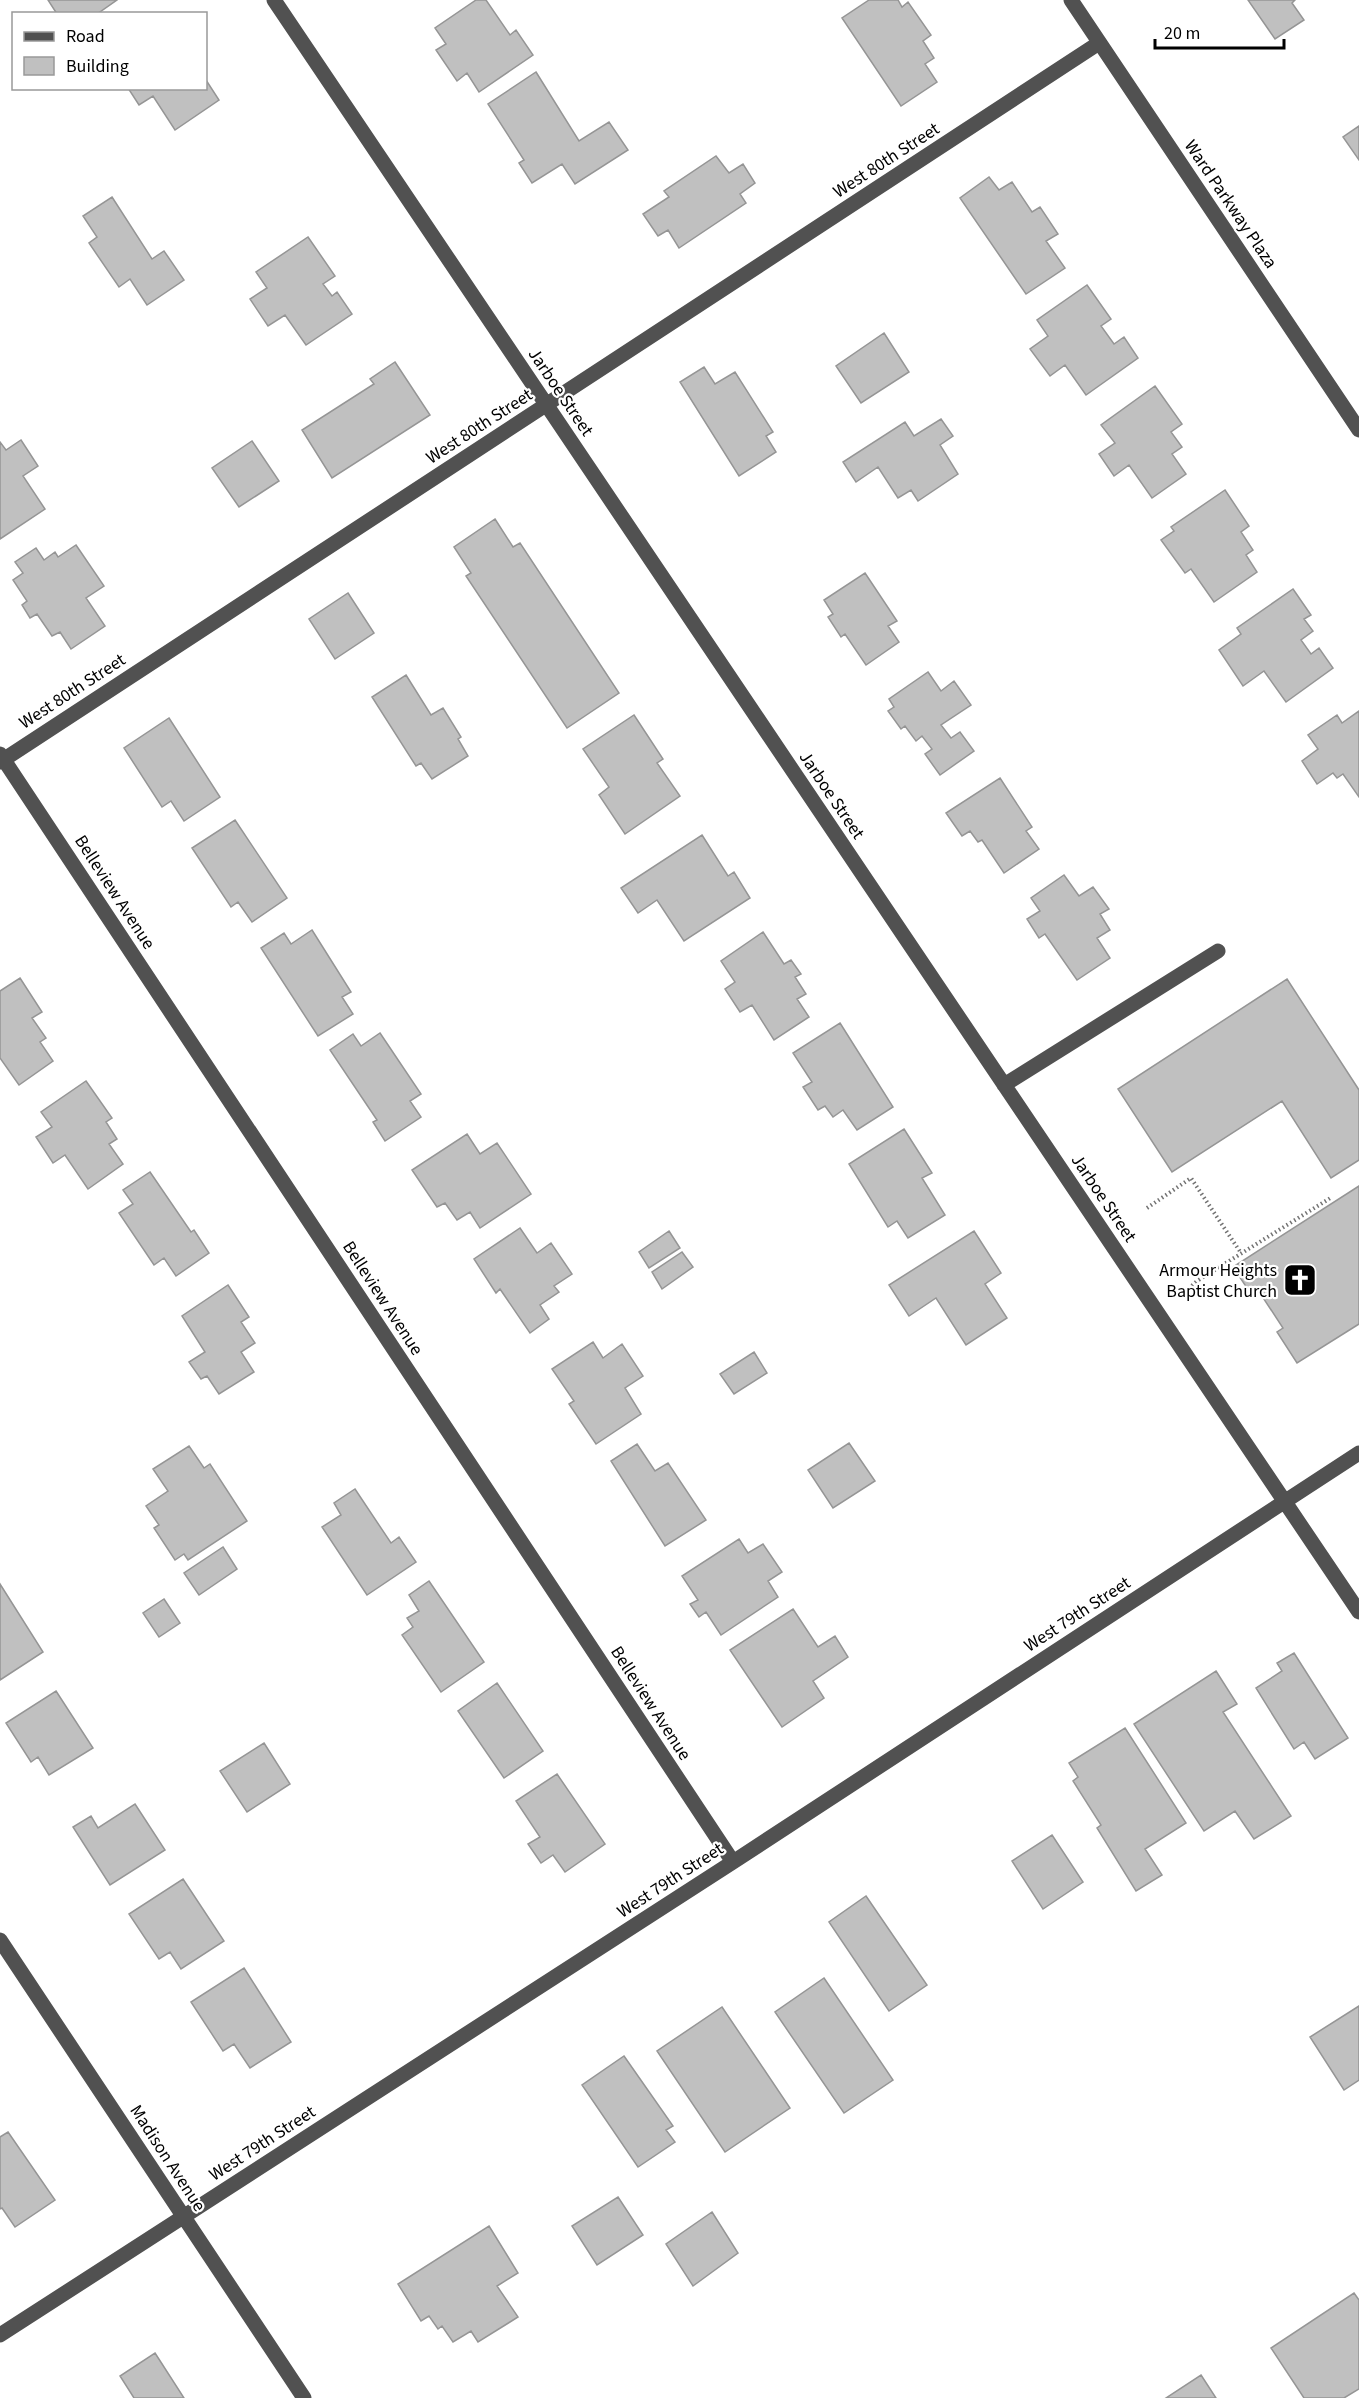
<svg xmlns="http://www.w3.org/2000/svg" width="1359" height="2398" viewBox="0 0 1359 2398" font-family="'Source Sans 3',sans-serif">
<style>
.building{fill:#c0c0c0;stroke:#959595;stroke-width:1.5}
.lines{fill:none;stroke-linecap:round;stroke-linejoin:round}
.path{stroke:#737373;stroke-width:4;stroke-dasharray:1.5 3;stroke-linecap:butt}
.minor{stroke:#515151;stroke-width:15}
.labels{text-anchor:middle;stroke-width:4.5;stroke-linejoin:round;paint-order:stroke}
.street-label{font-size:18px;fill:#000;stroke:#fff}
.poi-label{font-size:18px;fill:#000;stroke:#fff;text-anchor:end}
</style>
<rect width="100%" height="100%" fill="#fff"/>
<path class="building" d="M 48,0 L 117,0 L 97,14 L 57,14 Z
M 476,0 L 486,0 L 510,35 L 516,30 L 533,55 L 479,92 L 467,73 L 457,81 L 436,50 L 446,44 L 435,28 Z
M 869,0 L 898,0 L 902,7 L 908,2 L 931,35 L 923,41 L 934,58 L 925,64 L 937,82 L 901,106 L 842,18 Z
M 1248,0 L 1295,0 L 1292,3 L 1304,20 L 1275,39 Z
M 536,72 L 579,141 L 609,122 L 628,150 L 575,184 L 562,164 L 532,183 L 519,163 L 524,160 L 488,104 Z
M 206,80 L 219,100 L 175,130 L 153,96 L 139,105 L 128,88 L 206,88 Z
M 1359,126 L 1359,160 L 1343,137 Z
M 716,156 L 729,173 L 743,164 L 755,183 L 740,194 L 746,203 L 679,248 L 668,230 L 658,236 L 643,214 L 669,197 L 664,191 Z
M 989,177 L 999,190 L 1012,182 L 1032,212 L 1040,207 L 1058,234 L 1046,241 L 1065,268 L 1026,294 L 960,198 Z
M 112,197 L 152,259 L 164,251 L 184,280 L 147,305 L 130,279 L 119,287 L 89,243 L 97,237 L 83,216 Z
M 308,237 L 335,276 L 323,284 L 332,296 L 337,292 L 352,314 L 306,345 L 285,315 L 268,326 L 250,299 L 267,288 L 256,272 Z
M 1087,285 L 1111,319 L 1101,326 L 1114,344 L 1124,337 L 1138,358 L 1086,395 L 1065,365 L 1050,376 L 1030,349 L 1048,336 L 1037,320 Z
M 884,333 L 909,372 L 861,403 L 836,366 Z
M 395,362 L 430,415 L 332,478 L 302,430 L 374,384 L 370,379 Z
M 704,367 L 715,384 L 735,372 L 773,432 L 766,436 L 776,452 L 739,476 L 680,382 Z
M 1155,386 L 1182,424 L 1171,432 L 1182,447 L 1172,454 L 1186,474 L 1152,498 L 1129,465 L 1114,476 L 1099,454 L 1115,443 L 1101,425 Z
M 941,419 L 953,436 L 940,445 L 958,474 L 918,501 L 911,490 L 898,498 L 878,467 L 856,482 L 843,462 L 905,422 L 914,436 Z
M 21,440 L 38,466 L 23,476 L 45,509 L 0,539 L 0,442 L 6,450 Z
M 252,441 L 279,481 L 239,507 L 212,468 Z
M 1225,490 L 1249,526 L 1241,532 L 1253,550 L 1246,555 L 1257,572 L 1214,602 L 1191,569 L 1185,573 L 1161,540 L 1174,531 L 1171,527 Z
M 495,519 L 513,547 L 520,543 L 619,693 L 567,728 L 466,576 L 471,573 L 454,547 Z
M 76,545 L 104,586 L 86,598 L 105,626 L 71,649 L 60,632 L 52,636 L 37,614 L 30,618 L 22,605 L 27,601 L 13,580 L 23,573 L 15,562 L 36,548 L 44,560 L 55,552 L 58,557 Z
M 865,573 L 897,621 L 888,626 L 899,642 L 866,665 L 845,634 L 841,637 L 828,617 L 833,614 L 824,600 Z
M 1293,589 L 1311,615 L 1304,619 L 1313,631 L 1301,640 L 1311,654 L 1319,648 L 1333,668 L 1286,702 L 1264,671 L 1243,686 L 1219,650 L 1241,634 L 1237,628 Z
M 348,593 L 374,633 L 335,659 L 309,619 Z
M 928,672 L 941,691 L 954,681 L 971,705 L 941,725 L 951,738 L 960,732 L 974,751 L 940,775 L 925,754 L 932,749 L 922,736 L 916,741 L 905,726 L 901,729 L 888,711 L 894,707 L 889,699 Z
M 406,675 L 431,715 L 443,708 L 461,737 L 458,739 L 468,756 L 432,779 L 421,763 L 416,766 L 372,697 Z
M 1359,711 L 1359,797 L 1343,774 L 1337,778 L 1333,773 L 1317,784 L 1302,761 L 1318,749 L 1308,735 L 1337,715 L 1342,723 Z
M 634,715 L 663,759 L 657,763 L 680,796 L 625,834 L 599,795 L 609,787 L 583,749 Z
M 169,718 L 220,797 L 184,821 L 171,801 L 162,807 L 124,748 Z
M 1000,778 L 1032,827 L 1026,831 L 1039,849 L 1004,873 L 982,840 L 978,842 L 970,831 L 962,836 L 946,813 Z
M 235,820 L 287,898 L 252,922 L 238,902 L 231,907 L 192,848 Z
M 702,835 L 728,876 L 734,872 L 750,898 L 684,941 L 657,900 L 638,913 L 621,888 Z
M 1064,875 L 1079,896 L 1093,887 L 1109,909 L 1100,914 L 1110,930 L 1097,938 L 1110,958 L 1077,980 L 1045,934 L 1039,938 L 1027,919 L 1040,911 L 1031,898 Z
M 312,930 L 351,992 L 342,997 L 353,1014 L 318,1036 L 261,948 L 284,933 L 291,944 Z
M 763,932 L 784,964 L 791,960 L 801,974 L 795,977 L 806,994 L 797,999 L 809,1017 L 774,1040 L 752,1005 L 740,1012 L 725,989 L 735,982 L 721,961 Z
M 20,978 L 42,1012 L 32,1018 L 46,1038 L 40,1042 L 53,1061 L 19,1085 L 0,1058 L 0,991 Z
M 1287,979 L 1359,1090 L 1359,1160 L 1331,1178 L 1282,1101 L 1172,1172 L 1118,1089 Z
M 840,1023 L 893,1107 L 857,1130 L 843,1110 L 833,1117 L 825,1106 L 818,1110 L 803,1087 L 812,1082 L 793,1053 Z
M 380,1033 L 421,1094 L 410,1101 L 421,1117 L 385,1141 L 373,1122 L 377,1120 L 330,1050 L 353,1034 L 361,1046 Z
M 86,1081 L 112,1118 L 106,1122 L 117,1139 L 109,1144 L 123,1164 L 88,1189 L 65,1155 L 53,1163 L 36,1137 L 52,1127 L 41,1112 Z
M 904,1129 L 932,1173 L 922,1178 L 945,1215 L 908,1238 L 897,1221 L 888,1227 L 849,1164 Z
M 467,1134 L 480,1154 L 497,1143 L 531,1194 L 480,1228 L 470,1212 L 457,1220 L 445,1203 L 437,1207 L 412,1170 Z
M 150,1172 L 191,1232 L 194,1230 L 209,1253 L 176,1276 L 164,1258 L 154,1265 L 119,1213 L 133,1204 L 123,1190 Z
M 1359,1186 L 1359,1324 L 1297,1363 L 1277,1332 L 1283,1328 L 1260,1293 L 1253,1297 L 1233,1267 Z
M 520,1228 L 537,1253 L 551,1243 L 572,1274 L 554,1286 L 559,1292 L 540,1305 L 549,1319 L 530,1333 L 500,1289 L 496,1293 L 474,1259 Z
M 669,1231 L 680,1248 L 649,1268 L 639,1252 Z
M 974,1231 L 1001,1273 L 985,1284 L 1007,1318 L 966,1345 L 936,1298 L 909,1316 L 889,1285 Z
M 682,1252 L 693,1267 L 662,1289 L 652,1272 Z
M 228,1285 L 249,1317 L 241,1322 L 255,1343 L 241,1352 L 254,1372 L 219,1394 L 207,1376 L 201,1379 L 189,1362 L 205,1352 L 182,1316 Z
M 593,1342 L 603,1358 L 622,1344 L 643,1376 L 625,1388 L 641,1414 L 596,1444 L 569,1404 L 574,1401 L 552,1369 Z
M 754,1352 L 767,1373 L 734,1394 L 720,1374 Z
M 849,1443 L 875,1481 L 833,1508 L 808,1470 Z
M 637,1444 L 655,1471 L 668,1463 L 706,1520 L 665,1546 L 611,1461 Z
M 189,1446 L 204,1468 L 210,1464 L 247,1521 L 188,1560 L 184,1554 L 175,1560 L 154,1528 L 159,1525 L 146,1506 L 168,1491 L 153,1469 Z
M 355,1489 L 391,1543 L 399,1537 L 416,1562 L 367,1595 L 322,1527 L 341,1515 L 334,1503 Z
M 739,1539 L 748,1553 L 763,1544 L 782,1572 L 768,1581 L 778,1597 L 721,1635 L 706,1612 L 699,1617 L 690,1604 L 698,1600 L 682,1576 Z
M 223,1547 L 237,1569 L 199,1595 L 184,1573 Z
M 429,1581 L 484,1662 L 441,1692 L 402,1635 L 413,1627 L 407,1618 L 419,1611 L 409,1595 Z
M 0,1584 L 43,1652 L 0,1680 Z
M 164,1599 L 180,1623 L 159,1637 L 143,1613 Z
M 793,1609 L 818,1647 L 835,1636 L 848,1657 L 813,1681 L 824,1698 L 782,1727 L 730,1650 Z
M 1294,1653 L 1348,1738 L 1315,1759 L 1304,1742 L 1294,1749 L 1256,1688 L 1282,1671 L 1277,1663 Z
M 1216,1671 L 1237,1704 L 1223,1712 L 1291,1816 L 1254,1839 L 1235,1811 L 1204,1831 L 1134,1724 Z
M 497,1683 L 543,1751 L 504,1778 L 458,1711 Z
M 56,1691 L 93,1748 L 49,1775 L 38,1757 L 31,1762 L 6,1723 Z
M 1125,1728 L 1186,1823 L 1145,1849 L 1162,1875 L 1136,1891 L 1097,1828 L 1101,1825 L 1073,1781 L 1078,1777 L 1069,1763 Z
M 264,1743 L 290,1784 L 247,1812 L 220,1771 Z
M 557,1774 L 605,1844 L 565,1872 L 553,1855 L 541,1863 L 528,1844 L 540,1837 L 516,1801 Z
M 135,1804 L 165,1850 L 110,1885 L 73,1827 L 91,1816 L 98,1828 Z
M 1052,1835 L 1083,1882 L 1043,1909 L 1012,1861 Z
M 183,1879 L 224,1941 L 181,1969 L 170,1952 L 159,1959 L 129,1914 Z
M 866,1896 L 927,1985 L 889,2011 L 829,1922 Z
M 244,1968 L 291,2042 L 250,2068 L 234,2044 L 223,2051 L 191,2002 Z
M 824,1978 L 893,2080 L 844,2113 L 775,2012 Z
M 1359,2006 L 1359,2080 L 1344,2090 L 1310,2037 Z
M 722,2007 L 790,2108 L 725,2152 L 657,2051 Z
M 624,2056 L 673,2126 L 666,2130 L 675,2142 L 638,2167 L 582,2085 Z
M 8,2132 L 55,2200 L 15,2227 L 2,2208 L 0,2209 L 0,2137 Z
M 618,2197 L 643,2235 L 597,2265 L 572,2226 Z
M 712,2212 L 738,2253 L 693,2286 L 666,2244 Z
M 489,2226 L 518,2273 L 497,2286 L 518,2317 L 478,2342 L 471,2331 L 453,2342 L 442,2326 L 438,2329 L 429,2316 L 421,2321 L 398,2284 Z
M 1354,2293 L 1359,2300 L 1359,2389 L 1344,2398 L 1304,2398 L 1271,2348 Z
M 155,2353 L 184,2398 L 134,2398 L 120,2376 Z
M 1201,2375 L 1216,2398 L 1166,2398 Z"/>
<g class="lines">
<path class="path" d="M 1147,1208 L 1191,1178 L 1241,1253
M 1182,1295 L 1197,1281 L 1332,1197"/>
<path class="minor" d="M 274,0 L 1359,1612
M 1071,0 L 1359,430
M 0,754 L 733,1862
M 0,762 L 1099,43
M 1004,1085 L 1218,951
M 0,1940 L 304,2398
M 0,2335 L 733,1862 L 1359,1453"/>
</g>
<defs>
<symbol id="church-square" viewBox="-11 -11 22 22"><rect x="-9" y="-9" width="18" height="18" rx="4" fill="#000" stroke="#fff"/><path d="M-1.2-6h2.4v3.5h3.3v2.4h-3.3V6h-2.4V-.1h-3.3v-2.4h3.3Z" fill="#fff"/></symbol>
</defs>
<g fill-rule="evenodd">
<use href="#church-square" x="1281" y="1261" width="38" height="38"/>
</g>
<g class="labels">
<g class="street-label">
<text transform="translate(886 160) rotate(-33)" y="6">West 80th Street</text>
<text transform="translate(1231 204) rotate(56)" y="6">Ward Parkway Plaza</text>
<text transform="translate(561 392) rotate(56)" y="6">Jarboe Street</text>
<text transform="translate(479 426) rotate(-33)" y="6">West 80th Street</text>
<text transform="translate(72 691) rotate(-33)" y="6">West 80th Street</text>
<text transform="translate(832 795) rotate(56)" y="6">Jarboe Street</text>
<text transform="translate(115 892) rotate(57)" y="6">Belleview Avenue</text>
<text transform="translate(1104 1198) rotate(56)" y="6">Jarboe Street</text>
<text transform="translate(383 1298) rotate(57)" y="6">Belleview Avenue</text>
<text transform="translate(1077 1614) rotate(-33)" y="6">West 79th Street</text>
<text transform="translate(651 1703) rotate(57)" y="6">Belleview Avenue</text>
<text transform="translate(670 1880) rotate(-33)" y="6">West 79th Street</text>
<text transform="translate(262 2143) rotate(-33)" y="6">West 79th Street</text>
<text transform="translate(168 2158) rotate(57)" y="6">Madison Avenue</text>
</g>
<g class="poi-label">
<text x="1277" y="1276">Armour Heights<tspan x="1277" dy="21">Baptist Church</tspan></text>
</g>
</g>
<rect x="12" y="12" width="195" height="78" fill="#ffffff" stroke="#999999" stroke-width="1.5"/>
<rect x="24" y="32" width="30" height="9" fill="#515151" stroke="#999999" stroke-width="1.5"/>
<text x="66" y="42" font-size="18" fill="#000000">Road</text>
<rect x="24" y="57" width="30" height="18" fill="#c0c0c0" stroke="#999999" stroke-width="1.5"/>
<text x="66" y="72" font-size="18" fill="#000000">Building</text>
<path d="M1155 39v9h129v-9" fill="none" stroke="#000000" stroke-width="3"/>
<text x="1164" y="39" font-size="18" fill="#000000" stroke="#ffffff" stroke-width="4.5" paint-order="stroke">20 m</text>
</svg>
